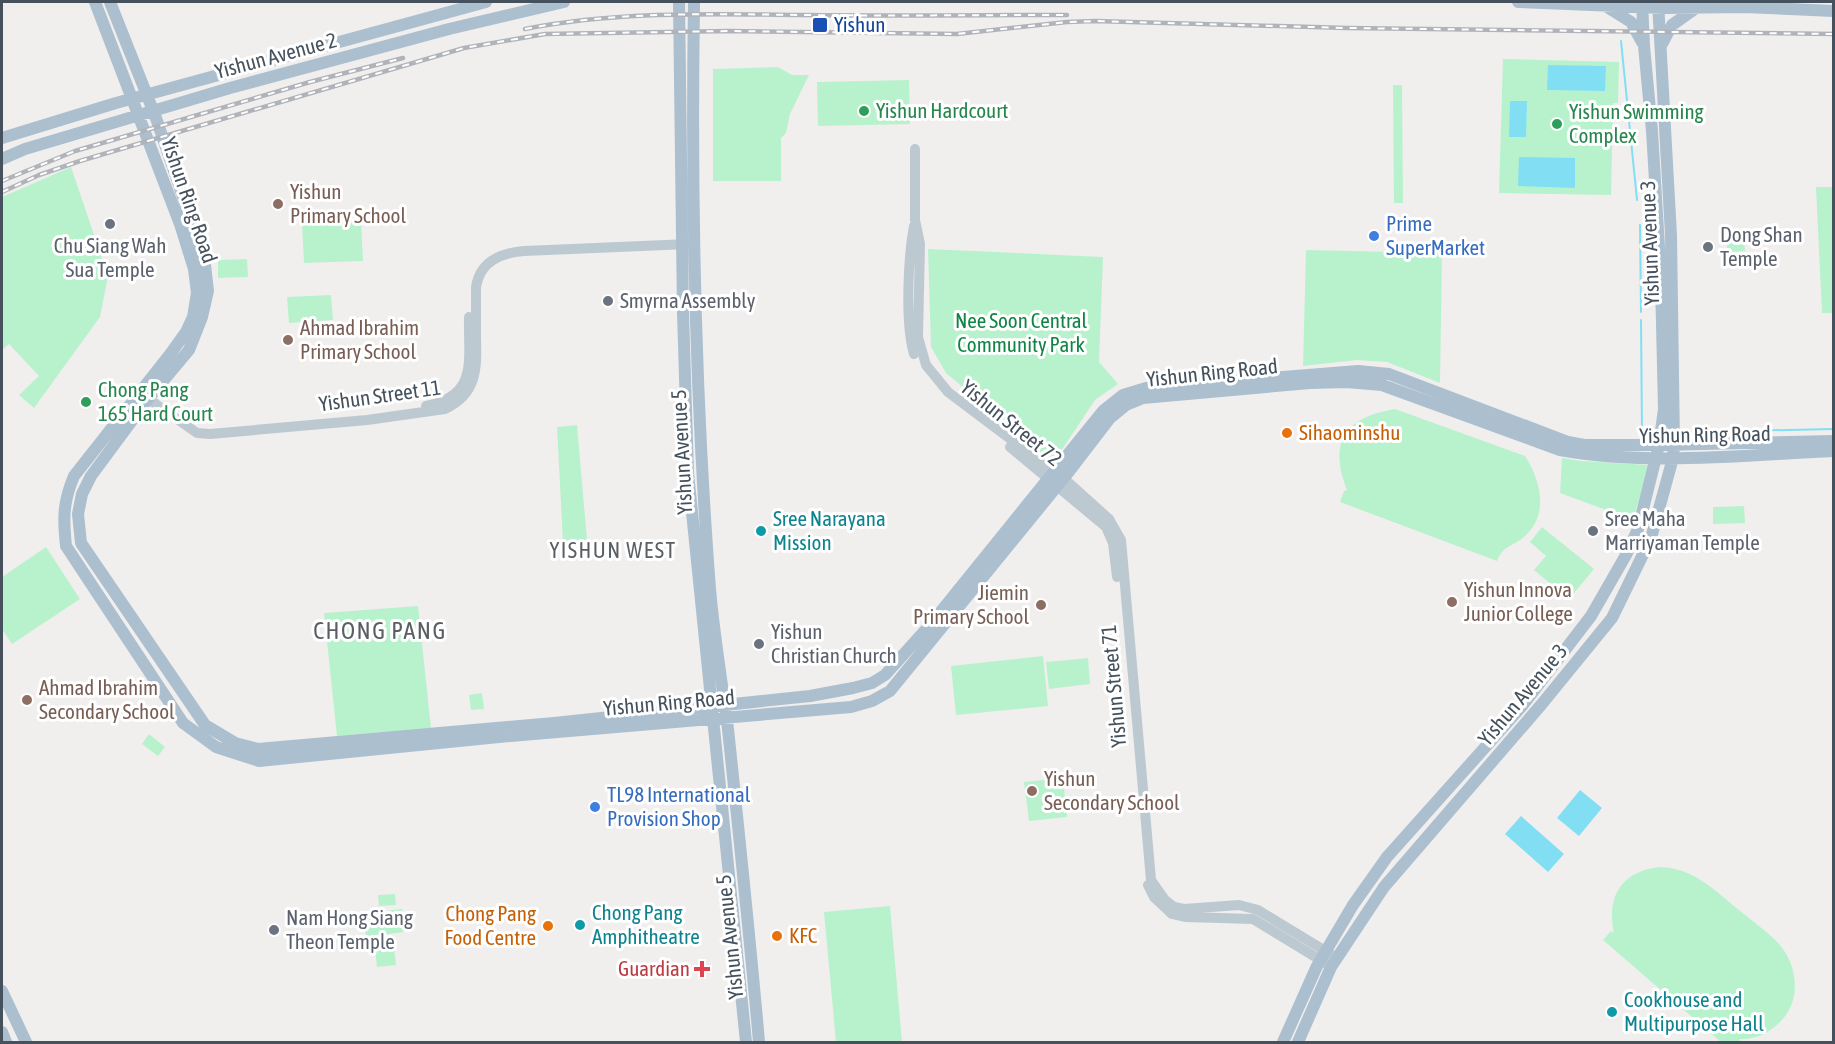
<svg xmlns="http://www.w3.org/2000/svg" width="1835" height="1044" viewBox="0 0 1835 1044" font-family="'Asap Condensed',sans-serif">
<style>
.green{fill:#b8f2cd}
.water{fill:#82dff3}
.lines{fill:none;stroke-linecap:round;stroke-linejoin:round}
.stream{stroke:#82dff3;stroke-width:2}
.minor{stroke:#bdc9d1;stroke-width:10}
.major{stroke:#abbfcf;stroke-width:12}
.rail-casing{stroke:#b0b3b9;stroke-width:4.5}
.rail{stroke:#fff;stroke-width:2;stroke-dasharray:7;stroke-linecap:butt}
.transit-dot{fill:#1a4fb4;stroke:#fff;stroke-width:2}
.leisure-dot{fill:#2e9e5b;stroke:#fff;stroke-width:2}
.education-dot{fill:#8d6e63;stroke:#fff;stroke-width:2}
.worship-dot{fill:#6b7280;stroke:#fff;stroke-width:2}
.shop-dot{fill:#3f7fe0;stroke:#fff;stroke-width:2}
.food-dot{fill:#e8710a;stroke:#fff;stroke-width:2}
.culture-dot{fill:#0f9aa8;stroke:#fff;stroke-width:2}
.health-dot{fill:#e0444e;stroke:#fff;stroke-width:2}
.labels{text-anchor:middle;stroke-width:6;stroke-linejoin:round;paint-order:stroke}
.transit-label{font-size:21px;fill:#164399;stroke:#fff;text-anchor:start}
.street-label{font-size:21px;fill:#45525d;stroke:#fff}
.leisure-label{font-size:21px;fill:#27864d;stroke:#fff;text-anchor:start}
.education-label{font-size:21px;fill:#785e54;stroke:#fff;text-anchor:start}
.shop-label{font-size:21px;fill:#366cbe;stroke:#fff;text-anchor:start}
.worship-label{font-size:21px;fill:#5b616d;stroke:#fff;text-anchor:start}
.park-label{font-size:21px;fill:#0f8445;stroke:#fff}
.food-label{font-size:21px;fill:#c56008;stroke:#fff;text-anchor:start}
.culture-label{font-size:21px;fill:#0d838f;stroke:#fff;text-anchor:start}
.health-label{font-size:21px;fill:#be3a42;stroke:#fff;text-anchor:end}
.neighbourhood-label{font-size:22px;letter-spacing:1.5px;fill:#5a5f64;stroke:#fff}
.quarter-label{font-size:24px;letter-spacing:1.5px;fill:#5a5f64;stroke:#fff}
</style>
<rect width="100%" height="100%" fill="#f1eeee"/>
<path class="green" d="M 1503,59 L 1619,62 L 1618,103 L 1613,103 L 1611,195 L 1499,193 Z
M 778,67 L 792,75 L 809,75 L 790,114 L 786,133 L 781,138 L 781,181 L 713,181 L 713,69 Z
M 909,80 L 910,124 L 818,126 L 817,82 Z
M 1393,85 L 1402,85 L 1403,203 L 1394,203 Z
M 71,167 L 108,276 L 100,317 L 34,408 L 19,395 L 39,376 L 9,344 L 2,350 L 2,197 Z
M 1833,187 L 1833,313 L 1822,313 L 1816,187 Z
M 361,220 L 363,261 L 304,263 L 302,223 Z
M 1744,241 L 1745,251 L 1727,252 L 1727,242 Z
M 928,249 L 1103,257 L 1099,362 L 1118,384 L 1095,400 L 1057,457 L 1047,458 L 946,373 L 931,347 Z
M 1306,250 L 1442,253 L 1440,383 L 1387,362 L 1357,360 L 1303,366 Z
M 247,259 L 248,277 L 218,278 L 218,260 Z
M 331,295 L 333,320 L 289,323 L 287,297 Z
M 1395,409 L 1525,456 C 1542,482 1550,519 1520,540 C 1509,547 1502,548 1497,561 L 1340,502 L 1344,491 L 1347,490 C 1328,442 1345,417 1395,409 Z
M 577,425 L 587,540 L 563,542 L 557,427 Z
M 1562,458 L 1581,461 L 1649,465 L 1633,520 L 1560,493 Z
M 1744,506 L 1745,523 L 1713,524 L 1713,507 Z
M 1542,527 L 1594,569 L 1569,599 L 1534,570 L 1546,556 L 1530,542 Z
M 46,547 L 80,599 L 12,644 L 2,629 L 2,577 Z
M 418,606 L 431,728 L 337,736 L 324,613 Z
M 1043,656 L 1048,706 L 956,715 L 951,666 Z
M 1088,658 L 1090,684 L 1049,689 L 1046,662 Z
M 482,693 L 484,709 L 471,710 L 469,695 Z
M 149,734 L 165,747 L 158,756 L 142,744 Z
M 1063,778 L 1067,817 L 1029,821 L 1024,782 Z
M 1660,867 C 1694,868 1714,890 1739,910 C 1752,921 1767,931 1778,943 C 1798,964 1802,1001 1780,1022 C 1769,1033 1755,1040 1739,1039 L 1741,1042 L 1721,1042 L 1603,940 L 1611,931 L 1614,933 C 1606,896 1622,871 1660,867 Z
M 395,894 L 396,905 L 379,906 L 378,895 Z
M 890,906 L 902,1042 L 836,1042 L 824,912 Z
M 402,909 L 404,932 L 366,937 L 363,914 Z
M 394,947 L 396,965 L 377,967 L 375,949 Z"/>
<path class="water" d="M 1548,65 L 1606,66 L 1605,91 L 1547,90 Z
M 1510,101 L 1527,101 L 1526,137 L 1509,137 Z
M 1519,157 L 1575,158 L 1575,188 L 1518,186 Z
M 1580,790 L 1602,808 L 1579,836 L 1557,818 Z
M 1521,816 L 1564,854 L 1548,872 L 1505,834 Z"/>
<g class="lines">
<path class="stream" d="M 1621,41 L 1637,200
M 1640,225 L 1641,312
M 1641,320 L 1642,432
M 1689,432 L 1834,429"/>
<path class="minor" d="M 915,149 L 915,220 L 920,244 L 918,337 L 926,365 L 948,392 L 1069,483 L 1109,519 L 1121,540 L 1151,880 L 1165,900 L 1174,907 L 1184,909 L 1239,905 L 1258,910 L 1332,955
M 914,354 C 905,324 908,258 914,226
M 143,395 L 197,433 L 210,434 L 367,420 L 445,409 C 477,394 477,369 476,338 C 476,321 476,304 476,287 C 480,261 501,253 524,251 L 689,244
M 426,406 C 479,395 468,361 469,317
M 1010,447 L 1106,527 L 1113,543 L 1117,577
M 1148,885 L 1154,897 L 1172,914 L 1185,917 L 1253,919 L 1327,964"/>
<path class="major" d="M 95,2 L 180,224 L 194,269 L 197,293 L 193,317 L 186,332 L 171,353 L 74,476 C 63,502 63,518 66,546 L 183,723 L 216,747 L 259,761 L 499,737 L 851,707 L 872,701 L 890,691 L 1067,474 L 1110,418 L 1126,405 L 1143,398 L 1310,383 L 1346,382 L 1382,385 L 1560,450 C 1650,466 1743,455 1834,451
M 110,2 L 156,118 L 197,238 L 205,265 L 208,291 L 202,317 L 189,350 L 148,399 L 91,476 L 82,494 L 78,514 L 81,543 L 205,725 L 235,743 L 258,749 L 554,723 L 810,696 L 853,688 L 872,683 L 885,675 L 930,625 L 1103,411 L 1123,395 L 1146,388 L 1358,371 L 1389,374 L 1568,442 L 1584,445 L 1659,445 L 1834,441
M 679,2 L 683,313 L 688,473 L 746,1042
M 694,2 C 691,197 695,393 710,589 C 714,636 722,682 728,729 C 739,834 750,938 759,1042
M 1518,2 L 1665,8 L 1744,7 L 1834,11
M 1607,7 L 1631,22 L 1642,42
M 1662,44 L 1672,25 L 1696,8
M 2,138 L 116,103 L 486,2
M 2,159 L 25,149 L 230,88 L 449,29 L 564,2
M 2,991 L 26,1042
M 2,1032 L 6,1042
M 1283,1042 L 1317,966 L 1353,905 L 1387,857 L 1522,706 L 1591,616 L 1626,555 L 1638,529 L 1659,445 L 1664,409 L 1661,280 L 1652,131 L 1644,46 L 1642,2
M 1298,1042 L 1331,967 L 1384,887 L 1541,705 L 1612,618 L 1651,538 L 1673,458 L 1674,445 L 1671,235 L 1658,2"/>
<defs>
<path id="rail" d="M 525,29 C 616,11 710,14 803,15 C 891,16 979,15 1067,15
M 2,181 L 75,151 L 310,82 L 403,58
M 2,192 L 39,175 L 80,161 L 464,48 L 545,34 L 729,31 L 957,34 L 1067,22 L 1095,21 L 1347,28 L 1834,34"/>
</defs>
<use href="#rail" class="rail-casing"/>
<use href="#rail" class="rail"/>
</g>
<rect class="transit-dot" x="812" y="17" width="16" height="16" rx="3"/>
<g class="leisure-dot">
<circle cx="864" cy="111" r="6"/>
<circle cx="1557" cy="124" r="6"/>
<circle cx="86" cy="402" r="6"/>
</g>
<g class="education-dot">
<circle cx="278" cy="204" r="6"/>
<circle cx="288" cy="340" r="6"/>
<circle cx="1452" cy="602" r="6"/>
<circle cx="1041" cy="605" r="6"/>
<circle cx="27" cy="700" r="6"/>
<circle cx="1032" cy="791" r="6"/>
</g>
<g class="worship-dot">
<circle cx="110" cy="224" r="6"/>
<circle cx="1708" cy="247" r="6"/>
<circle cx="608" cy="301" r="6"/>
<circle cx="1593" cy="531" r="6"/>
<circle cx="759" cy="644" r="6"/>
<circle cx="274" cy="930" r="6"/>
</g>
<g class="shop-dot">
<circle cx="1374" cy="236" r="6"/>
<circle cx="595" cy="807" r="6"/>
</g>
<g class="food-dot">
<circle cx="1287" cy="433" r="6"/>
<circle cx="548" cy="926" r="6"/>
<circle cx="777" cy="936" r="6"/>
</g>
<g class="culture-dot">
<circle cx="761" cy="531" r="6"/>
<circle cx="580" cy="925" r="6"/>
<circle cx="1612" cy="1012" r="6"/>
</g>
<path class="health-dot" d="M699 960h6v6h6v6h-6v6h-6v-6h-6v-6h6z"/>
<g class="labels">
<g class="transit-label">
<text x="834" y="32">Yishun</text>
</g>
<g class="street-label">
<text transform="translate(276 56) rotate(-15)" y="7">Yishun Avenue 2</text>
<text transform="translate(189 200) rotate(71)" y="7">Yishun Ring Road</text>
<text transform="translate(1650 243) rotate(-92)" y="7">Yishun Avenue 3</text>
<text transform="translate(1212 373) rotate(-6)" y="7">Yishun Ring Road</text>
<text transform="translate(380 396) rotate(-8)" y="7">Yishun Street 11</text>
<text transform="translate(1011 423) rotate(39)" y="7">Yishun Street 72</text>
<text transform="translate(1705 435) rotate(-1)" y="7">Yishun Ring Road</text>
<text transform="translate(682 452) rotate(-93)" y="7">Yishun Avenue 5</text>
<text transform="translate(1114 686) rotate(-95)" y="7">Yishun Street 71</text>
<text transform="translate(1523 695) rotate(-50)" y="7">Yishun Avenue 3</text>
<text transform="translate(669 703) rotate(-5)" y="7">Yishun Ring Road</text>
<text transform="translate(730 937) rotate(-96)" y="7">Yishun Avenue 5</text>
</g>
<g class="leisure-label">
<text x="876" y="118">Yishun Hardcourt</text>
<text x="1569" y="119">Yishun Swimming<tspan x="1569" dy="24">Complex</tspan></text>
<text x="98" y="397">Chong Pang<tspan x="98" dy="24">165 Hard Court</tspan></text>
</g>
<g class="education-label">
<text x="290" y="199">Yishun<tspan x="290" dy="24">Primary School</tspan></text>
<text x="300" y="335">Ahmad Ibrahim<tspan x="300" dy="24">Primary School</tspan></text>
<text x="1464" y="597">Yishun Innova<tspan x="1464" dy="24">Junior College</tspan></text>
<text x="1029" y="600" text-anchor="end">Jiemin<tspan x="1029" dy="24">Primary School</tspan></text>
<text x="39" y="695">Ahmad Ibrahim<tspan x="39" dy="24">Secondary School</tspan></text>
<text x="1044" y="786">Yishun<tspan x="1044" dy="24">Secondary School</tspan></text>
</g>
<g class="shop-label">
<text x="1386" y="231">Prime<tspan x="1386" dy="24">SuperMarket</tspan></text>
<text x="607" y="802">TL98 International<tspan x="607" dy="24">Provision Shop</tspan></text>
</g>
<g class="worship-label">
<text x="1720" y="242">Dong Shan<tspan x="1720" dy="24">Temple</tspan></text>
<text x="110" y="253" text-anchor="middle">Chu Siang Wah<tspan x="110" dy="24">Sua Temple</tspan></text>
<text x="620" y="308">Smyrna Assembly</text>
<text x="1605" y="526">Sree Maha<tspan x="1605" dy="24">Marriyaman Temple</tspan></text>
<text x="771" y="639">Yishun<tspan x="771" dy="24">Christian Church</tspan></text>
<text x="286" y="925">Nam Hong Siang<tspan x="286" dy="24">Theon Temple</tspan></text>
</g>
<g class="park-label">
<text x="1021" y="328">Nee Soon Central<tspan x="1021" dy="24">Community Park</tspan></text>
</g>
<g class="food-label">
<text x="1299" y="440">Sihaominshu</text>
<text x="536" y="921" text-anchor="end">Chong Pang<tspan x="536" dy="24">Food Centre</tspan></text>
<text x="789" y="943">KFC</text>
</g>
<g class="culture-label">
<text x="773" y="526">Sree Narayana<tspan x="773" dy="24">Mission</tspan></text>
<text x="592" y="920">Chong Pang<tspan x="592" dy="24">Amphitheatre</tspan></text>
<text x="1624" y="1007">Cookhouse and<tspan x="1624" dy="24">Multipurpose Hall</tspan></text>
</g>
<g class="health-label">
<text x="690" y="976">Guardian</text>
</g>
<g class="neighbourhood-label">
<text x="613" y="558">YISHUN WEST</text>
</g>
<g class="quarter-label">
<text x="380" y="639">CHONG PANG</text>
</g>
</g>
<rect width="1835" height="1044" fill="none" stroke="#45525d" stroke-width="6"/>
</svg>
